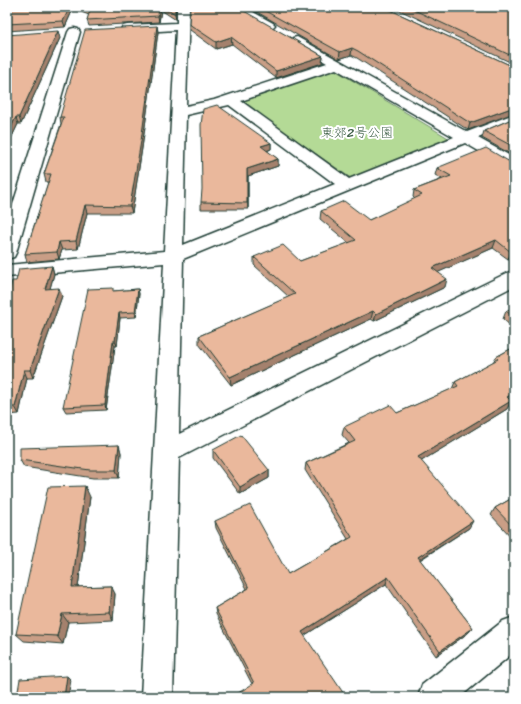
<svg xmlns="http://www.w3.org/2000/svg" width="521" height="704" viewBox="0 0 521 704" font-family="Sriracha,'Klee One',sans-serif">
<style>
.green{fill:#b4da96;stroke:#6a8c65}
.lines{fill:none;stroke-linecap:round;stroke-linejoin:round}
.street-casing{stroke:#1f3d34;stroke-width:3}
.street{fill:#fff;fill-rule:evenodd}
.wall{fill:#c99e86;stroke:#1f3d34}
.shaded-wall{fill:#a4816d;stroke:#1f3d34}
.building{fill:#eab89c;stroke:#1f3d34}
.labels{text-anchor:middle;stroke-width:4;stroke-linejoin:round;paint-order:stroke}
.far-park-label{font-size:13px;fill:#44644c;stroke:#fff}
</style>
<rect width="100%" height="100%" fill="#fff"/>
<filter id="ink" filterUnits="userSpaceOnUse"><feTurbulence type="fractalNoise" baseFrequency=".025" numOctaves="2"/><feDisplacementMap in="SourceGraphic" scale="8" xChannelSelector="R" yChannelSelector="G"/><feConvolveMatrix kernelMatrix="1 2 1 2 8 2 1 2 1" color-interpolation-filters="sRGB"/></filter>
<g filter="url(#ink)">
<path class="green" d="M 335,70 L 450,139 L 352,179 L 239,100 Z"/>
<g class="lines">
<defs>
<path id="street" d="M 177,7 L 189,7 L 186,106 L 214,100 L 327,63 L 293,44 L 291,41 L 293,38 L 297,37 L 467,132 L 514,114 L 514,123 L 478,138 L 514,158 L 514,170 L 508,168 L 465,143 L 183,259 L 179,434 L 507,273 L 514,271 L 514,286 L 179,458 L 173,697 L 141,697 L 164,263 L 7,277 L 7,265 L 164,251 L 176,30 L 127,33 L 123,32 L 121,29 L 123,26 L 127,25 L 177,23 ZM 336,69 L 454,137 L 349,179 L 241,101 ZM 229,105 L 335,184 L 183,245 L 186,115 Z
M 245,7 L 263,7 L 261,9 L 253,12 L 273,23 L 275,25 L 273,27 L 265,27 L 239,13 L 237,11 L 239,9 Z
M 74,28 L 78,29 L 80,32 L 16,253 L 14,257 L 7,259 L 7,223 L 68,32 L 70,29 Z
M 514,617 L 514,652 L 460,697 L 418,697 L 422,685 L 503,621 Z"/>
</defs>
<use href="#street" class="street-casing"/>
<use href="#street" class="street"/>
</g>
<path class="wall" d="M 7,7 L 176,7 L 176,20 L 161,10 L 159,22 L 89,26 L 87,20 L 89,15 L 73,9 L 65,27 L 7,31 Z
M 257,7 L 384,7 L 514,67 L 468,130 L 357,58 L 351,55 L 339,59 L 257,12 Z
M 393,7 L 514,7 L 514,64 Z
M 239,9 L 323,56 L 322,63 L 276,78 L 232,44 L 216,49 L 190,30 L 189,24 Z
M 157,26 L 158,32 L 142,148 L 132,213 L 87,213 L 78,249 L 62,250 L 59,259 L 27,262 L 25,254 L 48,182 L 46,182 L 44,174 L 61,124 L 60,117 Z
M 7,35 L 60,38 L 21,124 L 18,124 L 7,147 Z
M 514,118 L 514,156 L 482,138 L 484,131 Z
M 271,143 L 271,149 L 267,151 L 278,159 L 278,166 L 248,176 L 248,209 L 201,209 L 201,202 Z
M 510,162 L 514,163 L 514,256 L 508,259 L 493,248 L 438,272 L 445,287 L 374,321 L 371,319 L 231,385 L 199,344 L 199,336 L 289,297 L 254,265 L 254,257 L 300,261 L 349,243 L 320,219 L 321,211 L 369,220 L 415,199 L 413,197 L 414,190 L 442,179 L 435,175 L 437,168 Z
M 52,266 L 54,274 L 50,288 L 62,296 L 33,378 L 27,378 L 19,414 L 7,415 L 7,302 L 16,281 Z
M 138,289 L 139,294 L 136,317 L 120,318 L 117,346 L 115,346 L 106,410 L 66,412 L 63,407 L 114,291 Z
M 514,307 L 514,329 L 503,319 L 506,311 Z
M 514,347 L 514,398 L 511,400 L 507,409 L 421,461 L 469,528 L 420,560 L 473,628 L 468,633 L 436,656 L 386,584 L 305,635 L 252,684 L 216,614 L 215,608 L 247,589 L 216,528 L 215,521 L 288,574 L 348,539 L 305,470 L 306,463 L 349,443 L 342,435 L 344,427 L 397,413 L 452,389 L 455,382 L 493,362 L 496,357 Z
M 119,445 L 121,453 L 119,478 L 93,478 L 24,467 L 20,460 Z
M 213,450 L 269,470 L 269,478 L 240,494 L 213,458 Z
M 90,497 L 78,587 L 111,586 L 115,594 L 113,620 L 68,622 L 63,644 L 24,641 L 16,634 Z
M 514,497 L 514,540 L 491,515 L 495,508 Z"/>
<path class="shaded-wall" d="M 70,7 L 72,7 L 73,9 L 65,27 L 63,21 Z
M 159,7 L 160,7 L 161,10 L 159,22 L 158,16 Z
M 175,7 L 176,7 L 176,20 L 175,14 Z
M 157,26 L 158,32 L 142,148 L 132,213 L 130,206 Z
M 58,31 L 60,38 L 21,124 L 19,117 Z
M 231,37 L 232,44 L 216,49 L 216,42 Z
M 352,48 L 351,55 L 339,59 L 340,52 Z
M 323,56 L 322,63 L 276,78 L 276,71 Z
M 514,107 L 514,113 L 468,130 L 470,123 Z
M 16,117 L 18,124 L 7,147 L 7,135 Z
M 271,143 L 271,149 L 261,153 L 261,146 Z
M 278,159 L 278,166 L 248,176 L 248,209 L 247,169 Z
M 85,205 L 87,213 L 78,249 L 76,241 Z
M 496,240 L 493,248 L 430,276 L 432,268 Z
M 59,242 L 62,250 L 59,259 L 57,252 Z
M 514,250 L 514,256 L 508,259 L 511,252 Z
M 52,266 L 54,274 L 48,296 L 45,289 Z
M 447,279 L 445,287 L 374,321 L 376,314 Z
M 59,288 L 62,296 L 33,378 L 30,370 Z
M 138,289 L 139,294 L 136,317 L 135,312 Z
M 373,311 L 371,319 L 231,385 L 230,377 Z
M 119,313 L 120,318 L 117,346 L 115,341 Z
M 113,341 L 115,346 L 106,410 L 105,405 Z
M 24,370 L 27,378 L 19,414 L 15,407 Z
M 514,393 L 514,398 L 502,405 L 507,397 Z
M 511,401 L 507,409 L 415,465 L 418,457 Z
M 119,445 L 121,453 L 119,478 L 116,470 Z
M 269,470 L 269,478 L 240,494 L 240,487 Z
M 85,486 L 90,497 L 77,595 L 72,587 Z
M 473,521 L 469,528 L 414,563 L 418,557 Z
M 388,577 L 386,584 L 302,637 L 302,632 Z
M 111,586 L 115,594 L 113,620 L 109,612 Z
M 62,614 L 68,622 L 63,644 L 57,636 Z
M 473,628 L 468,633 L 436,656 L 440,651 Z
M 67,676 L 71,680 L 68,697 L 64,697 Z"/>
<path class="building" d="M 7,7 L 70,7 L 63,21 L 7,24 Z
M 83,7 L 159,7 L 158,16 L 87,20 L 90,10 Z
M 165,7 L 175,7 L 175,14 Z
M 190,7 L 237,7 L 323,56 L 276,71 L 231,37 L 216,42 L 189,24 Z
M 258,7 L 384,7 L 514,67 L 514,107 L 470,123 L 358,51 L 352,48 L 340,52 Z
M 408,7 L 514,7 L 514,57 Z
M 157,26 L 141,141 L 130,206 L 85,205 L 76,241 L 59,242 L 57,252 L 25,254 L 51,174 L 44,174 L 64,117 L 60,117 L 85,30 Z
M 58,31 L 19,117 L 16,117 L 7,135 L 7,35 Z
M 217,105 L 271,143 L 261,146 L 278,159 L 247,169 L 247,203 L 201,202 L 202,189 L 201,125 L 203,109 Z
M 514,118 L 514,147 L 484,131 Z
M 486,148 L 510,162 L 514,163 L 514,250 L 511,252 L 496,240 L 432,268 L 447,279 L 376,314 L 373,311 L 230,377 L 199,336 L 295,294 L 254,257 L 283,245 L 300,261 L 356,240 L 321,211 L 344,201 L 369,220 L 422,195 L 414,190 L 451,176 L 437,168 Z
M 52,266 L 45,289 L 59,288 L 30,370 L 24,370 L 15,407 L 7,407 L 7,302 L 12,281 L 16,281 L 19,269 Z
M 113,288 L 113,291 L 138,289 L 135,312 L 119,313 L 115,341 L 113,341 L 105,405 L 63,407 L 88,289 Z
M 514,307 L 514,317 L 506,311 Z
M 514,347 L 514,393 L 507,397 L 511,401 L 418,457 L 473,521 L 418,557 L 473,628 L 440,651 L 388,577 L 302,632 L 346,697 L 232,697 L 254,683 L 215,608 L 249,588 L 215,521 L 250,505 L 288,574 L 352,537 L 306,463 L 355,441 L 344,427 L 390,405 L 397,413 L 458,386 L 455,382 L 498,359 L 496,357 Z
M 241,435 L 269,470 L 240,487 L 213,450 Z
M 119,445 L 116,470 L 90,470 L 20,460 L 20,448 Z
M 85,486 L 72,587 L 111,586 L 109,612 L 62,614 L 57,636 L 16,634 L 48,487 Z
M 514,497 L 514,528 L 495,508 Z
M 67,676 L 64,697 L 17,697 L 20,679 Z"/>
</g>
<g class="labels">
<g class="far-park-label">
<text x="357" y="137">東郊2号公園</text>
</g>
</g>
<rect width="521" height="704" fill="none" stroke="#fff" stroke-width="24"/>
<rect x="12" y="12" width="497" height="680" fill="none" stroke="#1f3d34" stroke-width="1.5" filter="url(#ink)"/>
</svg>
